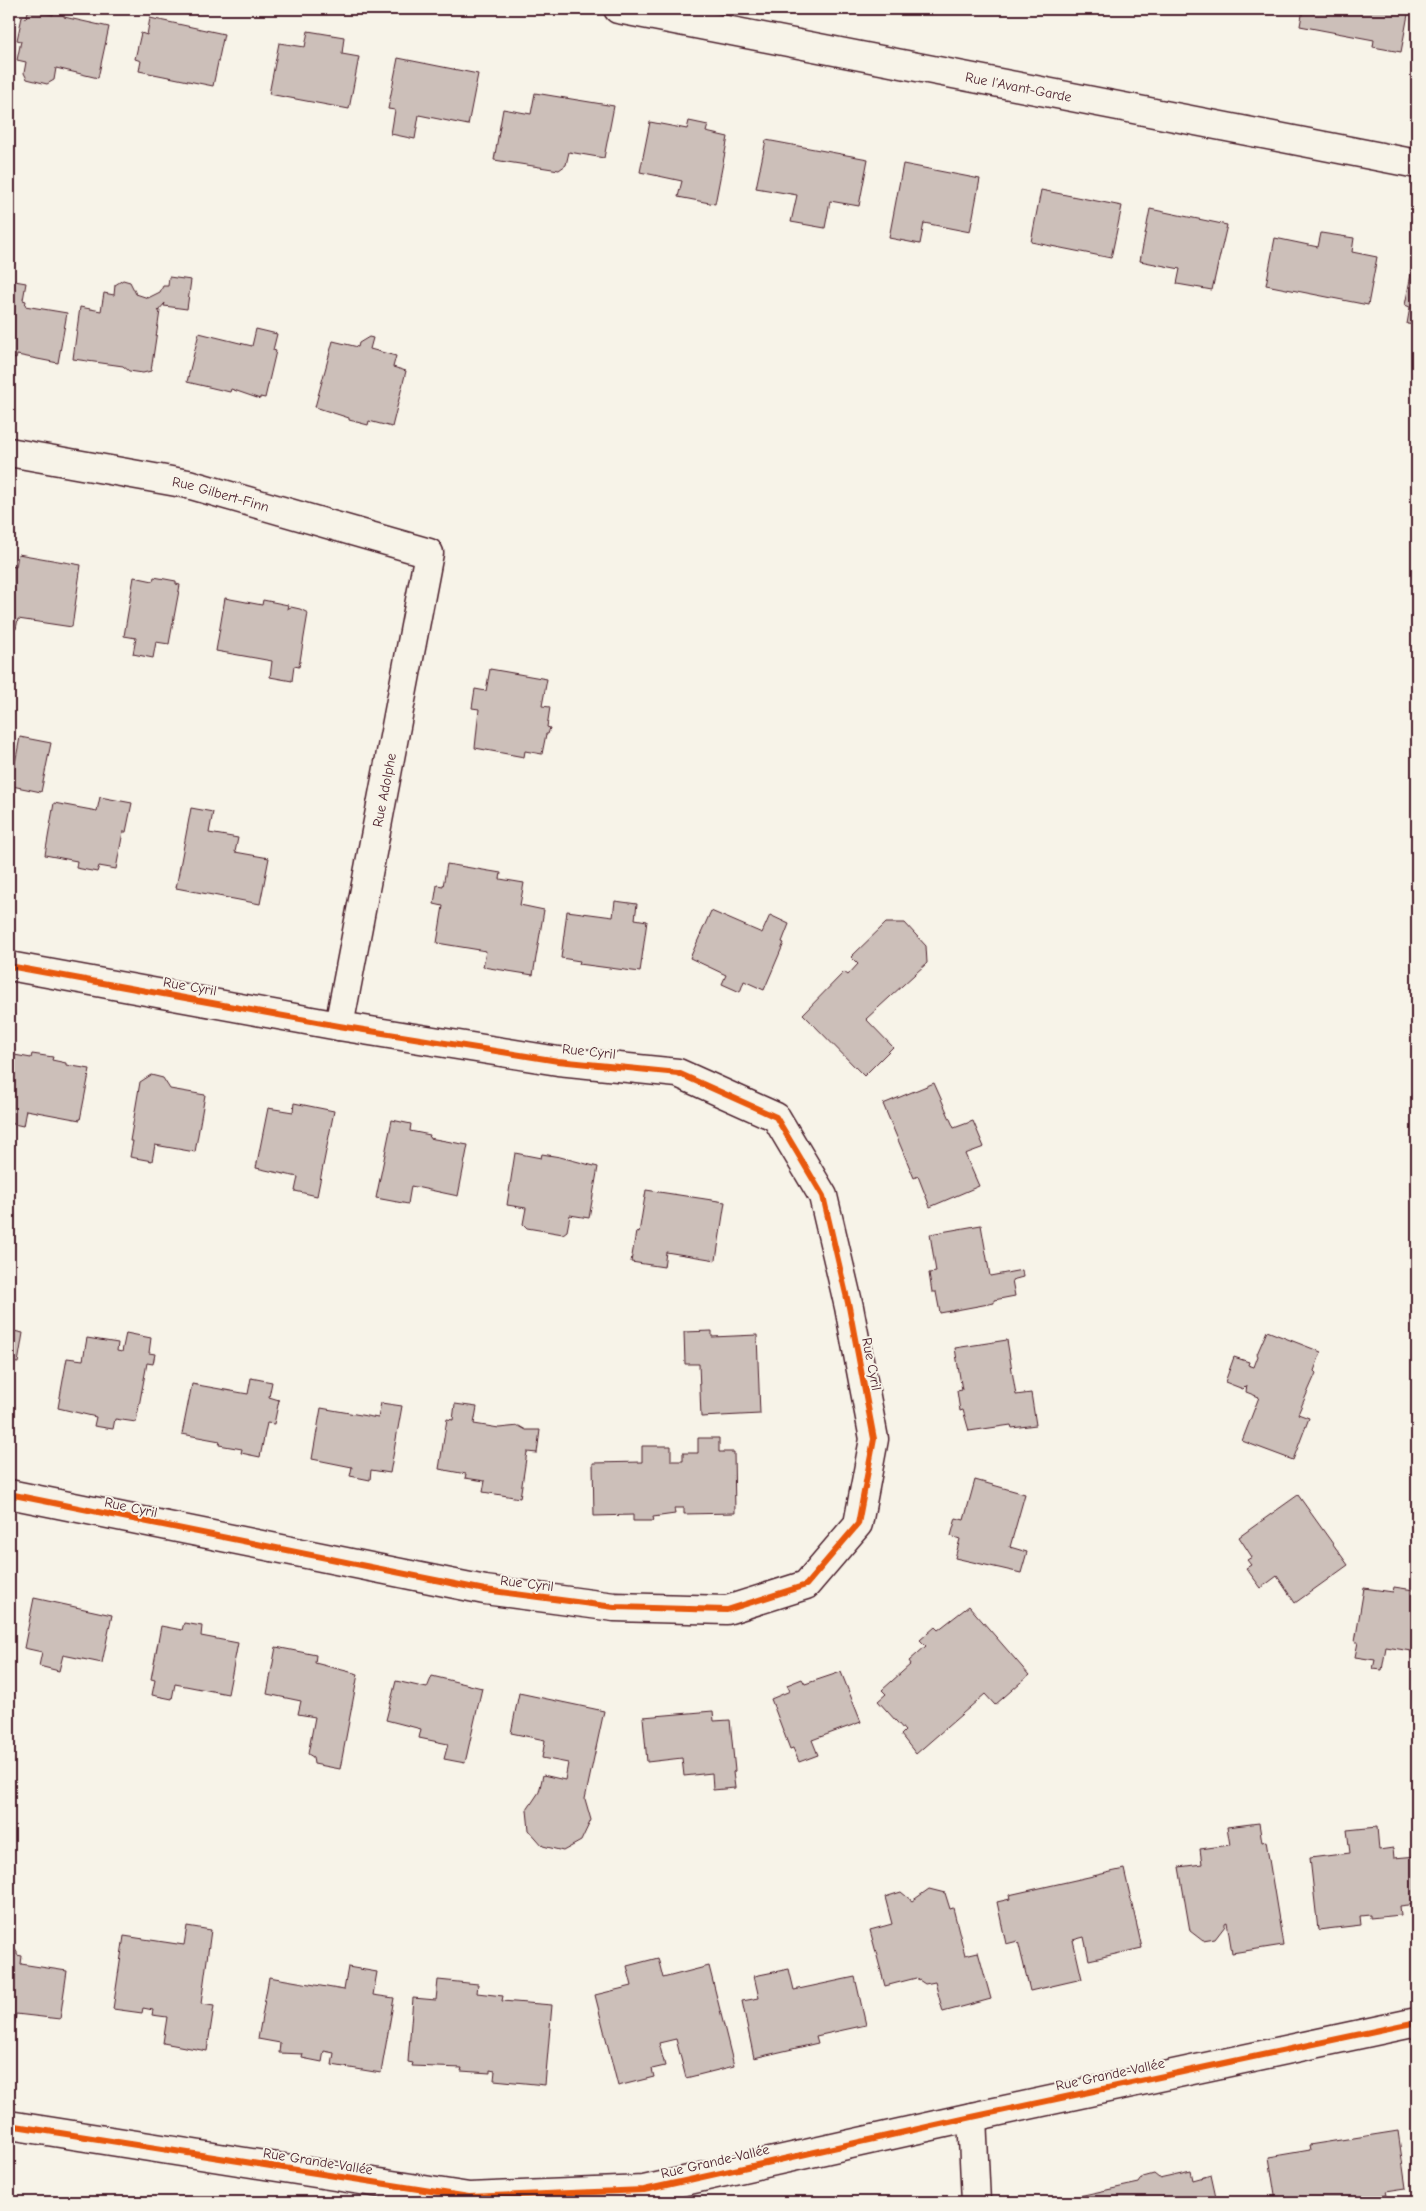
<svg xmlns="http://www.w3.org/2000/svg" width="1426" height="2211" viewBox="0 0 1426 2211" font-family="'Comic Neue',sans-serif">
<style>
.building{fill:#ccbfb9;stroke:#4a1f2b}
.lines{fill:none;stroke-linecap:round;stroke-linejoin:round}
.minor-casing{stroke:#4a1f2b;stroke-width:31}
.minor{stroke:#f7f3e8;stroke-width:28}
.cycleway-casing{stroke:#f7f3e8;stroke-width:9}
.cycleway{stroke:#e8590c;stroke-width:6}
.labels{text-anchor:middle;stroke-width:4;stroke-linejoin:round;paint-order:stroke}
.street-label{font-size:14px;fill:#4a1f2b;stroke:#f7f3e8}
</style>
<rect width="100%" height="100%" fill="#f7f3e8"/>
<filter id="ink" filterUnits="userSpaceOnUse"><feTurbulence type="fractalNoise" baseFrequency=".02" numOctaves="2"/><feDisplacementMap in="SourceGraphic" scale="10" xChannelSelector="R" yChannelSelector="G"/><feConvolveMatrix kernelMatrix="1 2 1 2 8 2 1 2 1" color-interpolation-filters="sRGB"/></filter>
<g filter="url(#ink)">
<path class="building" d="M 29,9 L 53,15 L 54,9 L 65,11 L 64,17 L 109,27 L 98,78 L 56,68 L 54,80 L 47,84 L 27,79 L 24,73 L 26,62 L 17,60 L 21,41 L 17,40 L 22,17 L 26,18 Z
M 1303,9 L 1409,9 L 1401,52 L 1373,47 L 1374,40 L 1300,26 Z
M 150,18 L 224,34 L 213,86 L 139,71 L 141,61 L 135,59 L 141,33 L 147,35 Z
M 308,31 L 344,37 L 342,54 L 359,57 L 349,109 L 269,94 L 279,43 L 305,47 Z
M 398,58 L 478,74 L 468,125 L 419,115 L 415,139 L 391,134 L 395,110 L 388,109 Z
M 535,93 L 614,106 L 604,158 L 569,152 L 566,165 L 559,170 L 494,160 L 503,109 L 531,114 Z
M 689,121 L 708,125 L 706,132 L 728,137 L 715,204 L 678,197 L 682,181 L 640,172 L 650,122 L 687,129 Z
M 766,140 L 868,159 L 859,206 L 830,201 L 825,228 L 791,222 L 797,195 L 756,188 Z
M 903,164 L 980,179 L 970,232 L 924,223 L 920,244 L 889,238 Z
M 1041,190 L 1122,206 L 1111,258 L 1031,242 Z
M 1150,209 L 1227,225 L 1212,290 L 1177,284 L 1180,269 L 1140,261 Z
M 1321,233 L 1354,238 L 1352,252 L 1377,257 L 1368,305 L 1266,285 L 1275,238 L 1318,247 Z
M 1415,254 L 1417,254 L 1417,325 L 1407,324 L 1410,307 L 1405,305 Z
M 169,277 L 191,280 L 187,309 L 164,306 L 165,303 L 158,311 L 160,311 L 151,371 L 143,373 L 129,371 L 123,366 L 73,359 L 80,307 L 101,311 L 104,293 L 114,295 L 115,285 L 123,280 L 130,282 L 136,294 L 148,298 L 160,292 L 163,286 L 168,286 Z
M 9,280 L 26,283 L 23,300 L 26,301 L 25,306 L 67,313 L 58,363 L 17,355 L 16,359 L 9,357 Z
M 256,329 L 277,334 L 273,350 L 276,351 L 265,398 L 260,397 L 260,399 L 231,389 L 230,392 L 187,382 L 199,333 L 252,346 Z
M 369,337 L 373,338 L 370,349 L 396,356 L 393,367 L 406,371 L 392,427 L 369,421 L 368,425 L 349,420 L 349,418 L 315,407 L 333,341 L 358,347 L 359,343 Z
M 18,554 L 81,565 L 72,627 L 18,619 L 16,629 L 9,628 L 9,566 L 16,567 Z
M 134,577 L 153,581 L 154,577 L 176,581 L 176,584 L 180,585 L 169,644 L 156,642 L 153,658 L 133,654 L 136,638 L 124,636 Z
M 225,598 L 262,605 L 263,600 L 288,605 L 287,609 L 291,607 L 300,609 L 308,613 L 299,667 L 294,666 L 292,681 L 270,677 L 272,661 L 216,651 Z
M 490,669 L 547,679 L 542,706 L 550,707 L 547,727 L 550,728 L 548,734 L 546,734 L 542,754 L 525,751 L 524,757 L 475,748 L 479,709 L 472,708 L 475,689 L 486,691 Z
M 20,737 L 51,743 L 41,792 L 12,786 L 9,800 L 9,784 L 11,785 Z
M 100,797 L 132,803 L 126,832 L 123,832 L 116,869 L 99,866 L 97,872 L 76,868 L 77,861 L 45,855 L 54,803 L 97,811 Z
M 191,808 L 213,812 L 209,833 L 238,838 L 235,852 L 269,858 L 260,904 L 176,888 Z
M 447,864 L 501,873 L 500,879 L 524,883 L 520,905 L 544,910 L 533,975 L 483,967 L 486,951 L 437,943 L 443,906 L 434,904 L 437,885 L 443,886 Z
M 615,901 L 637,904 L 635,919 L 647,921 L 640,972 L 579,964 L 580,961 L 561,958 L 567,911 L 613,917 Z
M 711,911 L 762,933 L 770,915 L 789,924 L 782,942 L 784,943 L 764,990 L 744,981 L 740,992 L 722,984 L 726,975 L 690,958 Z
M 886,923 L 905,923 L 926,946 L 927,963 L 866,1019 L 893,1047 L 864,1076 L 803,1014 L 844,972 L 848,975 L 858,964 L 851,957 Z
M 9,1054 L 31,1058 L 32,1054 L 53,1057 L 52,1060 L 66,1063 L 66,1065 L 90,1069 L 80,1120 L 26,1110 L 23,1126 L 9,1123 Z
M 151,1075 L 163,1078 L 170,1089 L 205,1095 L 195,1152 L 155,1145 L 152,1161 L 130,1157 L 133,1141 L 130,1141 L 140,1082 Z
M 934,1083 L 954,1128 L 973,1121 L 984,1147 L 965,1154 L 979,1186 L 930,1207 L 918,1176 L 914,1178 L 883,1104 Z
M 294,1103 L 334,1111 L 317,1196 L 295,1191 L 298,1177 L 256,1168 L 268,1108 L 293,1112 Z
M 392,1120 L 411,1124 L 410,1131 L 430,1135 L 429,1138 L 468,1145 L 458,1196 L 411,1186 L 408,1204 L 376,1198 Z
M 515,1153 L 541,1158 L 542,1154 L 560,1157 L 598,1167 L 589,1218 L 570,1215 L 567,1231 L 563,1234 L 527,1228 L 523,1224 L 526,1208 L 507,1205 Z
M 646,1190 L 725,1202 L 716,1260 L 666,1252 L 664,1267 L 631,1262 L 636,1232 L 639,1233 Z
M 981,1225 L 990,1276 L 1022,1270 L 1023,1277 L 1012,1280 L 1015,1296 L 994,1300 L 994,1303 L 940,1313 L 936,1292 L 932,1292 L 929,1273 L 936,1272 L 930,1234 Z
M 9,1330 L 23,1333 L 18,1363 L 10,1362 L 9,1369 Z
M 712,1331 L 712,1337 L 757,1335 L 760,1414 L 701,1417 L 699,1364 L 685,1364 L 684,1332 Z
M 1267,1331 L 1321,1352 L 1314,1371 L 1316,1373 L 1298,1414 L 1309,1418 L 1293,1460 L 1242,1441 L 1259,1397 L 1246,1392 L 1247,1385 L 1243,1389 L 1225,1382 L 1234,1357 L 1249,1362 L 1248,1365 L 1254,1367 L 1258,1356 L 1257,1354 Z
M 126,1333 L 151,1338 L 149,1353 L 155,1354 L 153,1364 L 147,1363 L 136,1422 L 115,1419 L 113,1429 L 94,1426 L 96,1417 L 58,1408 L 67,1358 L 83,1360 L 87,1338 L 118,1343 L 117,1351 L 122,1352 Z
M 1007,1340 L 1016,1395 L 1031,1393 L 1036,1425 L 1012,1428 L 1011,1425 L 969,1431 L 963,1410 L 960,1411 L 957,1391 L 962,1390 L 955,1348 Z
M 251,1378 L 272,1382 L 269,1397 L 279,1400 L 274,1424 L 267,1423 L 260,1457 L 241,1453 L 242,1449 L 219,1445 L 220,1441 L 182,1434 L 192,1384 L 248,1394 Z
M 381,1403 L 402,1406 L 390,1473 L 371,1470 L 370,1480 L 350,1476 L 352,1467 L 312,1459 L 321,1408 L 378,1418 Z
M 455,1404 L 477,1407 L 474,1424 L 499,1428 L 519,1426 L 526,1430 L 540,1430 L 537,1453 L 527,1452 L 520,1498 L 483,1492 L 485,1481 L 465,1478 L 466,1474 L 439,1469 L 447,1419 L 453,1420 Z
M 698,1438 L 719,1438 L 719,1452 L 734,1452 L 735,1513 L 684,1514 L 684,1508 L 674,1508 L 675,1514 L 653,1517 L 654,1521 L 633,1521 L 633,1515 L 594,1516 L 593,1463 L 642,1462 L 642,1446 L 671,1446 L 671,1461 L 683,1461 L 683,1453 L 698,1453 Z
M 975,1480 L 1025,1494 L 1010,1547 L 1027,1552 L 1021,1573 L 955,1558 L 960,1539 L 951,1536 L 956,1518 L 964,1520 Z
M 1298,1495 L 1348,1565 L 1295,1603 L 1277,1576 L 1261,1588 L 1246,1568 L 1251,1565 L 1247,1560 L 1252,1557 L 1239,1537 Z
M 1394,1587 L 1414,1590 L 1413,1595 L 1417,1595 L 1417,1652 L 1386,1647 L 1382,1670 L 1373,1669 L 1375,1660 L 1355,1657 L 1358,1642 L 1355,1642 L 1364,1588 L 1393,1592 Z
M 34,1598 L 112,1615 L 102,1663 L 63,1655 L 59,1671 L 39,1666 L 42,1652 L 24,1648 Z
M 969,1606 L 1029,1675 L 995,1705 L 985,1694 L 916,1754 L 901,1735 L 905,1731 L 878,1701 L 886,1694 L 882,1690 L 911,1664 L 909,1661 L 926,1646 L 920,1640 L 935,1627 L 938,1630 Z
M 184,1623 L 202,1626 L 201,1636 L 238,1643 L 228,1694 L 175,1684 L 172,1699 L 152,1695 L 155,1680 L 151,1679 L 161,1626 L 182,1630 Z
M 276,1647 L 316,1655 L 315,1663 L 358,1674 L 340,1769 L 314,1764 L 313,1757 L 308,1754 L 315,1717 L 298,1714 L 301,1701 L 267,1694 Z
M 841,1672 L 861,1722 L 812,1740 L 818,1755 L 799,1762 L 793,1748 L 790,1749 L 771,1699 L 790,1691 L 787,1685 L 802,1679 L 805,1684 Z
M 432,1676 L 482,1688 L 465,1763 L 444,1759 L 448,1744 L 419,1738 L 421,1729 L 386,1720 L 396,1681 L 427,1688 Z
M 519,1693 L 604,1711 L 585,1799 L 591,1820 L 581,1841 L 563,1851 L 543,1846 L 529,1830 L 527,1810 L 539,1792 L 543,1775 L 565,1780 L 568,1763 L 542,1758 L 545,1740 L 511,1733 Z
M 713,1711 L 714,1721 L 730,1720 L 735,1771 L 733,1772 L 735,1788 L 713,1790 L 712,1773 L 684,1776 L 682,1758 L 647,1762 L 643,1717 Z
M 1259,1823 L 1262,1842 L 1266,1841 L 1283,1945 L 1232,1953 L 1227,1922 L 1225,1923 L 1225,1926 L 1215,1939 L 1203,1941 L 1190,1931 L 1179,1867 L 1202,1864 L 1200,1849 L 1230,1845 L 1227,1827 Z
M 1377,1827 L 1379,1850 L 1393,1848 L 1394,1858 L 1417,1856 L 1417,1904 L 1400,1906 L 1401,1915 L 1370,1918 L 1370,1915 L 1360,1916 L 1361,1925 L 1318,1930 L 1310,1858 L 1350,1853 L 1347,1830 Z
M 1124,1869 L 1142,1948 L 1089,1960 L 1084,1937 L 1073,1940 L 1082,1979 L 1030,1991 L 1018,1941 L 1006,1944 L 997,1902 L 1010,1899 L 1009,1895 Z
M 929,1889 L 945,1893 L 950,1909 L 953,1908 L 965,1955 L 978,1952 L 991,1999 L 943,2012 L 935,1982 L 925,1984 L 916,1978 L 885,1986 L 870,1930 L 892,1924 L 885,1897 L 901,1892 L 912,1901 Z
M 9,1921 L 11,1922 L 9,1932 L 14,1933 L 12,1946 L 17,1952 L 17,1955 L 22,1956 L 21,1964 L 67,1971 L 60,2019 L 16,2014 L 14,2029 L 9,2028 Z
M 187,1926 L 211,1930 L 201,2004 L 214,2006 L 207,2051 L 163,2043 L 167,2017 L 152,2015 L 153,2010 L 143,2008 L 142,2013 L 113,2009 L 124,1936 L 184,1945 Z
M 658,1958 L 663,1978 L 709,1966 L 734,2066 L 686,2078 L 676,2039 L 659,2043 L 665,2066 L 652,2069 L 654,2077 L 618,2086 L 595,1995 L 632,1986 L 627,1966 Z
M 348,1967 L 377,1972 L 373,1995 L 394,1998 L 381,2073 L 332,2065 L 334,2053 L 324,2051 L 322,2062 L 302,2058 L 303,2054 L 279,2053 L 280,2043 L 258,2039 L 269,1977 L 344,1990 Z
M 789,1969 L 794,1990 L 855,1977 L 866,2025 L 816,2036 L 818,2043 L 754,2058 L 742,2001 L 759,1998 L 754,1976 Z
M 438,1980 L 478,1984 L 477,1993 L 503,1996 L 502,2001 L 552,2005 L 545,2085 L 494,2080 L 495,2071 L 490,2070 L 490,2073 L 461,2071 L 462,2068 L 412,2066 L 413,2063 L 408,2062 L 413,1998 L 436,2000 Z
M 1398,2131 L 1406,2188 L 1386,2191 L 1387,2195 L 1364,2199 L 1365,2202 L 1276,2202 L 1269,2157 L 1310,2150 L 1309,2145 Z
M 1191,2171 L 1193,2180 L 1211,2175 L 1217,2202 L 1081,2202 L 1079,2196 L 1139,2183 L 1143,2177 L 1154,2174 L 1159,2178 Z"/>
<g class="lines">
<defs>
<g id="minor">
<path id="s1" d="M 618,9 L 1417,164"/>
<path id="s2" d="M 9,452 L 188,484 L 429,553 L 339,1026"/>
<path d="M 9,966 L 339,1026 L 558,1061 L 678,1073 L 776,1117 L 823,1196 L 849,1307 L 874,1439 L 858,1524 L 806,1585 L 727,1610 L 614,1607 L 485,1590 L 9,1494"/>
<path d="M 972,2117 L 976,2202"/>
<path d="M 9,2125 L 469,2197 L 644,2190 L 972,2117 L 1417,2022"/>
</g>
</defs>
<use href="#minor" class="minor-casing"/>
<use href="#minor" class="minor"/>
<defs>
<path id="cycleway" d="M 9,966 L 339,1026 L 558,1061 L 678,1073 L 776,1117 L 823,1196 L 849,1307 L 874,1439 L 858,1524 L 806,1585 L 727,1610 L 614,1607 L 485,1590 L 9,1494
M 9,2125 L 469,2197 L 644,2190 L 972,2117 L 1417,2022"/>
</defs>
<use href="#cycleway" class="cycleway-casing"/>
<use href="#cycleway" class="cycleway"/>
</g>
</g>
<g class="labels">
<g class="street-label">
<text dy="5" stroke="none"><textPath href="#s1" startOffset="408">Rue l'Avant-Garde</textPath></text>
<text dy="5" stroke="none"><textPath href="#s2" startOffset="216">Rue Gilbert-Finn</textPath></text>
<text transform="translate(384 790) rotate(-79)" y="5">Rue Adolphe</text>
<text transform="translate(190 986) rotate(10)" y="5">Rue Cyril</text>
<text transform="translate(589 1051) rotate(6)" y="5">Rue Cyril</text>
<text transform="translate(872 1364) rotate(79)" y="5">Rue Cyril</text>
<text transform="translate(131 1507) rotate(12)" y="5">Rue Cyril</text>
<text transform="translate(527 1583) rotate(7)" y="5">Rue Cyril</text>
<text transform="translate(1110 2074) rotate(-12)" y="5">Rue Grande-Vallée</text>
<text transform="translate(318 2161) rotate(9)" y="5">Rue Grande-Vallée</text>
<text transform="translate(715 2161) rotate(-13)" y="5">Rue Grande-Vallée</text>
</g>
</g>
<rect width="1426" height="2211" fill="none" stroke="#f7f3e8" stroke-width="30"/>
<rect x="15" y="15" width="1396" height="2181" fill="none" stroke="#4a1f2b" stroke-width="2" filter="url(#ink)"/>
</svg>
